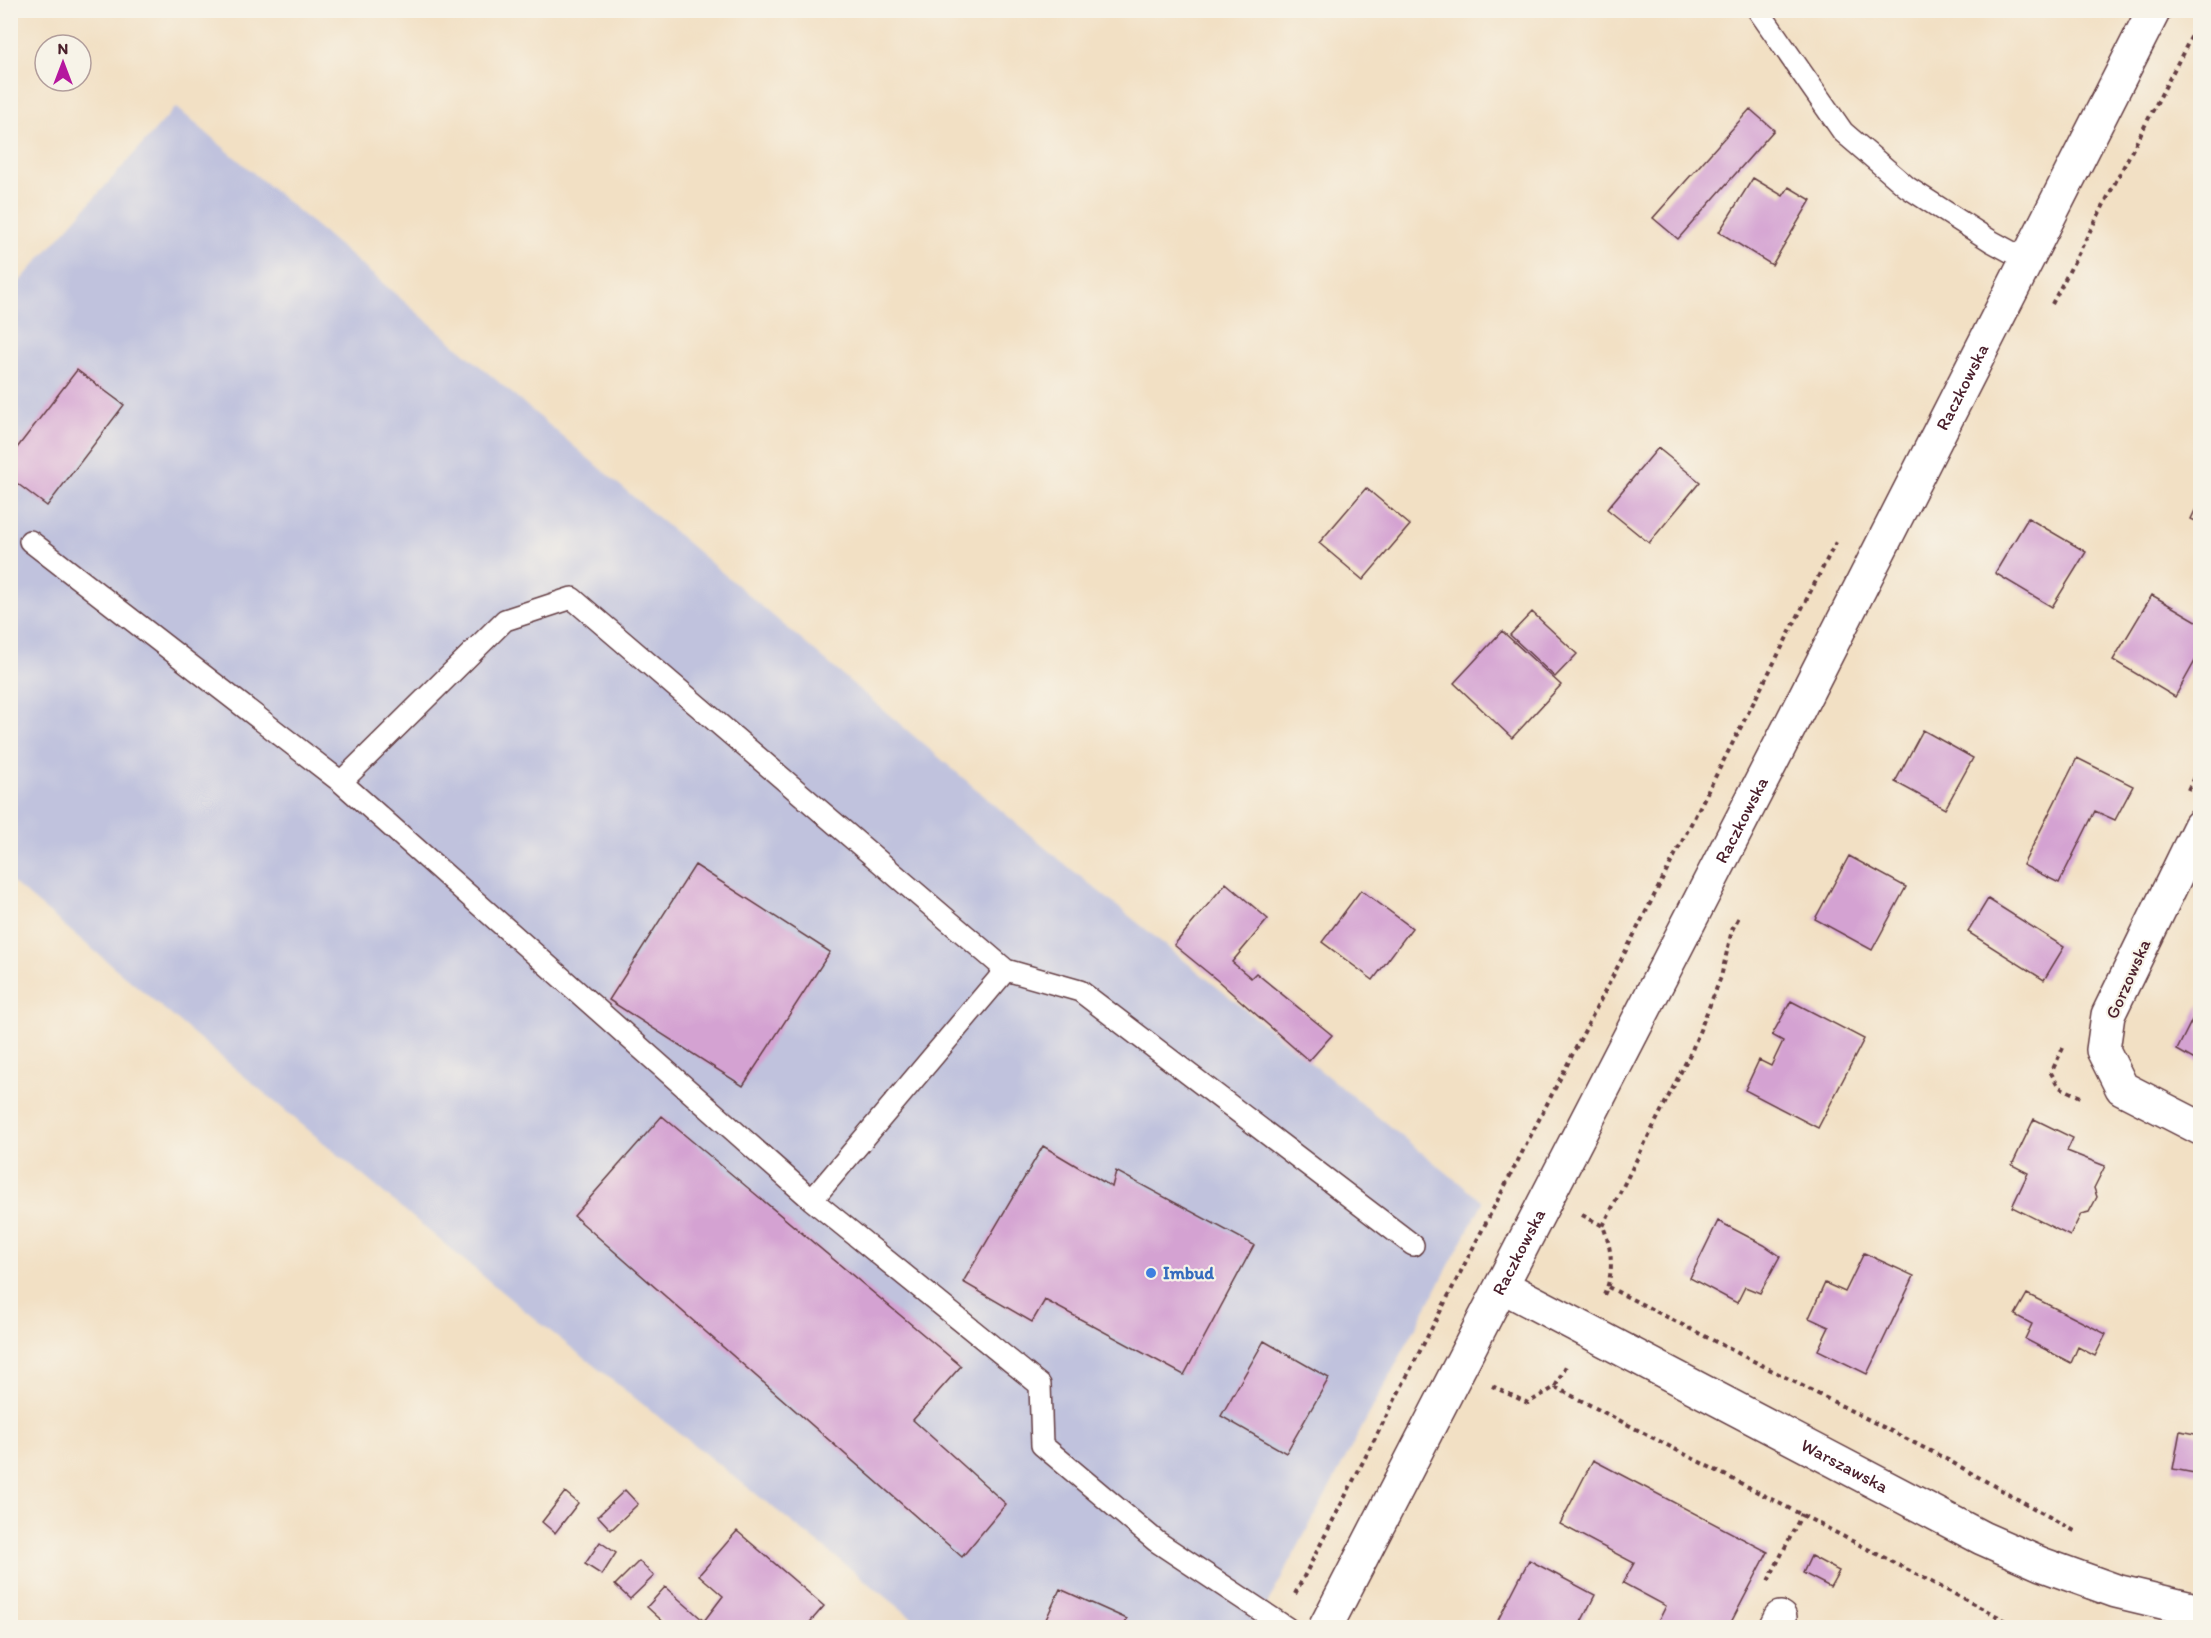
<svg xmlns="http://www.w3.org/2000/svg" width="2211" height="1638" viewBox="0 0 2211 1638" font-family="Itim,sans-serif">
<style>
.industrial{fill:#c0c2dd}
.building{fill:#d4a2d2}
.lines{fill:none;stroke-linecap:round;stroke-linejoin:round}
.lane-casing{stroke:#633c42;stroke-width:24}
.street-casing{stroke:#633c42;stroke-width:36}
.secondary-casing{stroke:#633c42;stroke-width:36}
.path{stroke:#633c42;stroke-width:4;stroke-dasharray:4.5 4.5;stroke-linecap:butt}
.lane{stroke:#fff;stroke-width:21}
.street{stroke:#fff;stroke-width:33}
.secondary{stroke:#fff;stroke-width:33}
.shop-dot{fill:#3f7fe0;stroke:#f7f3e8;stroke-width:2}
.labels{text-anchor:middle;stroke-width:4.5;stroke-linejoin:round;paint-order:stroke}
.street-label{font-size:18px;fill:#4a1f2b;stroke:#f7f3e8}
.shop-label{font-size:18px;font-weight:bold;fill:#366cbe;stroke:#f7f3e8;text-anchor:start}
</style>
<rect width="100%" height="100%" fill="#f7f3e8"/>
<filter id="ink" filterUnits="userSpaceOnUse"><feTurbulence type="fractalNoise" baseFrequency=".0167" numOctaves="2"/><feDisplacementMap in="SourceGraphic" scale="12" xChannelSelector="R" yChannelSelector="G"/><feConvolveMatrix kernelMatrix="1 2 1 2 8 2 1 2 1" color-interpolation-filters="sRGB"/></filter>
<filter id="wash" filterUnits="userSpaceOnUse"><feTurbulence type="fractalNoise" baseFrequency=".008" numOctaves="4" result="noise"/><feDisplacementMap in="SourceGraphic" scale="24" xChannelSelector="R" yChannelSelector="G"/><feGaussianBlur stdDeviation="1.35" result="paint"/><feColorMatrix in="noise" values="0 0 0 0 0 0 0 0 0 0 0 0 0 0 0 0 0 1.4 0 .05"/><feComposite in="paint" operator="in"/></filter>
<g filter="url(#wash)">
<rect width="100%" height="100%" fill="#f2e0c4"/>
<path class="industrial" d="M 176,107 L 1050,852 L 1483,1202 L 1255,1627 L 924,1627 L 520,1307 L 11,881 L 11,291 Z"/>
<g id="blocks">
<path class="building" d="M 1750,109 L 1774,130 L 1678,239 L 1653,218 Z
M 1753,178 L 1783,196 L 1789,187 L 1811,200 L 1772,265 L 1719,232 Z
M 77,370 L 124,405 L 47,506 L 10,478 L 10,457 Z
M 1658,448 L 1700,482 L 1649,543 L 1607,509 Z
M 1366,488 L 1410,525 L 1363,580 L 1319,543 Z
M 2200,500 L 2200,523 L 2191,519 Z
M 2028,518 L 2086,552 L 2052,607 L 1995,573 Z
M 2152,595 L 2200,623 L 2200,652 L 2175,697 L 2113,660 Z
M 1532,612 L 1577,654 L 1555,677 L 1510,635 Z
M 1502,631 L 1561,685 L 1512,738 L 1454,683 Z
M 1923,730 L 1973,758 L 1945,809 L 1895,782 Z
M 2077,758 L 2133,786 L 2115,820 L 2095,811 L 2059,883 L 2023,865 Z
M 1849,856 L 1906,887 L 1872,950 L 1815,919 Z
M 695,865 L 830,952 L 743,1086 L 609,1000 Z
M 1226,883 L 1268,919 L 1232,962 L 1251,978 L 1256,973 L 1332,1035 L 1309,1061 L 1217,980 L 1174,945 Z
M 1361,890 L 1412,928 L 1373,980 L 1322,942 Z
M 1988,899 L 2064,947 L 2044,980 L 1968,932 Z
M 1791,1001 L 1864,1039 L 1818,1128 L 1745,1090 L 1759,1060 L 1771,1066 L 1783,1041 L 1772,1035 Z
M 2200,1004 L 2200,1063 L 2177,1050 Z
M 662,1116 L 961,1366 L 913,1420 L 1006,1504 L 962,1557 L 574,1216 Z
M 2034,1119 L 2073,1138 L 2067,1151 L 2105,1166 L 2094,1188 L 2097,1197 L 2089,1212 L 2081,1214 L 2070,1236 L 2012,1207 L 2028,1173 L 2012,1165 Z
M 1043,1146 L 1112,1187 L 1116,1171 L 1254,1245 L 1184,1375 L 1045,1300 L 1032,1322 L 963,1282 Z
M 1718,1221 L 1764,1245 L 1780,1256 L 1760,1293 L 1745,1287 L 1737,1303 L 1690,1278 Z
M 1864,1253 L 1914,1276 L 1867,1374 L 1818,1350 L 1829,1327 L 1809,1318 L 1825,1283 L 1845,1292 Z
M 2027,1294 L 2106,1334 L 2095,1356 L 2078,1347 L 2071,1363 L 2025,1339 L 2032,1324 L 2015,1315 Z
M 1264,1341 L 1329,1378 L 1286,1453 L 1221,1416 Z
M 2180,1431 L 2200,1435 L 2200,1474 L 2173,1469 Z
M 1593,1460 L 1768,1552 L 1728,1628 L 1655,1628 L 1666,1606 L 1623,1583 L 1634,1563 L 1560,1524 Z
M 625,1490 L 638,1504 L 611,1530 L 598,1516 Z
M 565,1492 L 578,1503 L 555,1533 L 542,1522 Z
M 737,1531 L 824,1606 L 805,1628 L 712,1628 L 704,1621 L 723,1596 L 699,1575 Z
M 600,1542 L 616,1553 L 602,1575 L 585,1564 Z
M 1811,1556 L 1839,1571 L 1830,1587 L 1803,1573 Z
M 1529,1560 L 1595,1595 L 1578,1628 L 1494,1628 Z
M 639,1561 L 654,1576 L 630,1599 L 615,1585 Z
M 665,1587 L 704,1621 L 698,1628 L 670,1628 L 647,1607 Z
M 1060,1589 L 1127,1619 L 1123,1628 L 1042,1628 Z"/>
</g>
</g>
<g filter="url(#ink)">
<use href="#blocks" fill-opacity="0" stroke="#633c42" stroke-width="1.5"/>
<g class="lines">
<defs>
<path id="lane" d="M 1758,10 L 1843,132 L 1907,187 L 1991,241 L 2026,260
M 30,541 L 341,782 L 505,620 L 572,598 L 1006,970 L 812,1200 L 1040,1385 L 1042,1445 L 1156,1541 L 1287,1628
M 341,782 L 812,1200
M 1006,970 L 1080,991 L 1413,1245"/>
<g id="street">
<path d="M 2200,826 L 2108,1015 L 2103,1050 L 2122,1088 L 2200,1128"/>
<path id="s1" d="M 1502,1286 L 1982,1538 L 2041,1564 L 2116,1591 L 2200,1611"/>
<path d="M 1775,1628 L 1780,1618"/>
</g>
<g id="secondary">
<path id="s2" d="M 1325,1628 L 1790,726 L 2154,10"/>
</g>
</defs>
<use href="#lane" class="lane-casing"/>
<use href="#street" class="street-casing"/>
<use href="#secondary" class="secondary-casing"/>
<path class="path" d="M 2052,304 L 2200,20
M 2188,790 L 2200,764
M 2063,1048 L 2051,1073 L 2059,1087 L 2083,1098
M 1582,1215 L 1603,1226 C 1612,1249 1615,1274 1603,1297
M 1603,1226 L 1692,1050 L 1721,977 L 1732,930 L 1739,917
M 1608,1287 L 1948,1460 L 2078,1533
M 1492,1386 L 1528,1403 L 1555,1387 L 1567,1364
M 1555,1387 L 2020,1628
M 1768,1581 L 1802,1514
M 1295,1594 L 1836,542"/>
<use href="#lane" class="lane"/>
<use href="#street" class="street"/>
<use href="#secondary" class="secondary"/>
</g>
</g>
<circle class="shop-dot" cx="1151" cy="1273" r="6"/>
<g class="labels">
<g class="street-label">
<text dy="6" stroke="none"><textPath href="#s2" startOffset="1395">Raczkowska</textPath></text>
<text dy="6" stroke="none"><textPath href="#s2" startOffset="909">Raczkowska</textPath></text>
<text transform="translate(2128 979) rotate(-66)" y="6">Gorzowska</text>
<text dy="6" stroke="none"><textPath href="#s2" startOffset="423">Raczkowska</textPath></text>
<text dy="6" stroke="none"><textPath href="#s1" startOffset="387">Warszawska</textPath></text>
</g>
<g class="shop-label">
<text x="1163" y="1279">Imbud</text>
</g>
</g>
<rect width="2211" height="1638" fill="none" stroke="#f7f3e8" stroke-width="36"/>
<g transform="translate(63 63)"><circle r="28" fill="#f7f3e8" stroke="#b29e9c" stroke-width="1.5"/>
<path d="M0-4.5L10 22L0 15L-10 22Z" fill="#b5179e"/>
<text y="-9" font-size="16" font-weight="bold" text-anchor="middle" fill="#4a1f2b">N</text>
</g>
</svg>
